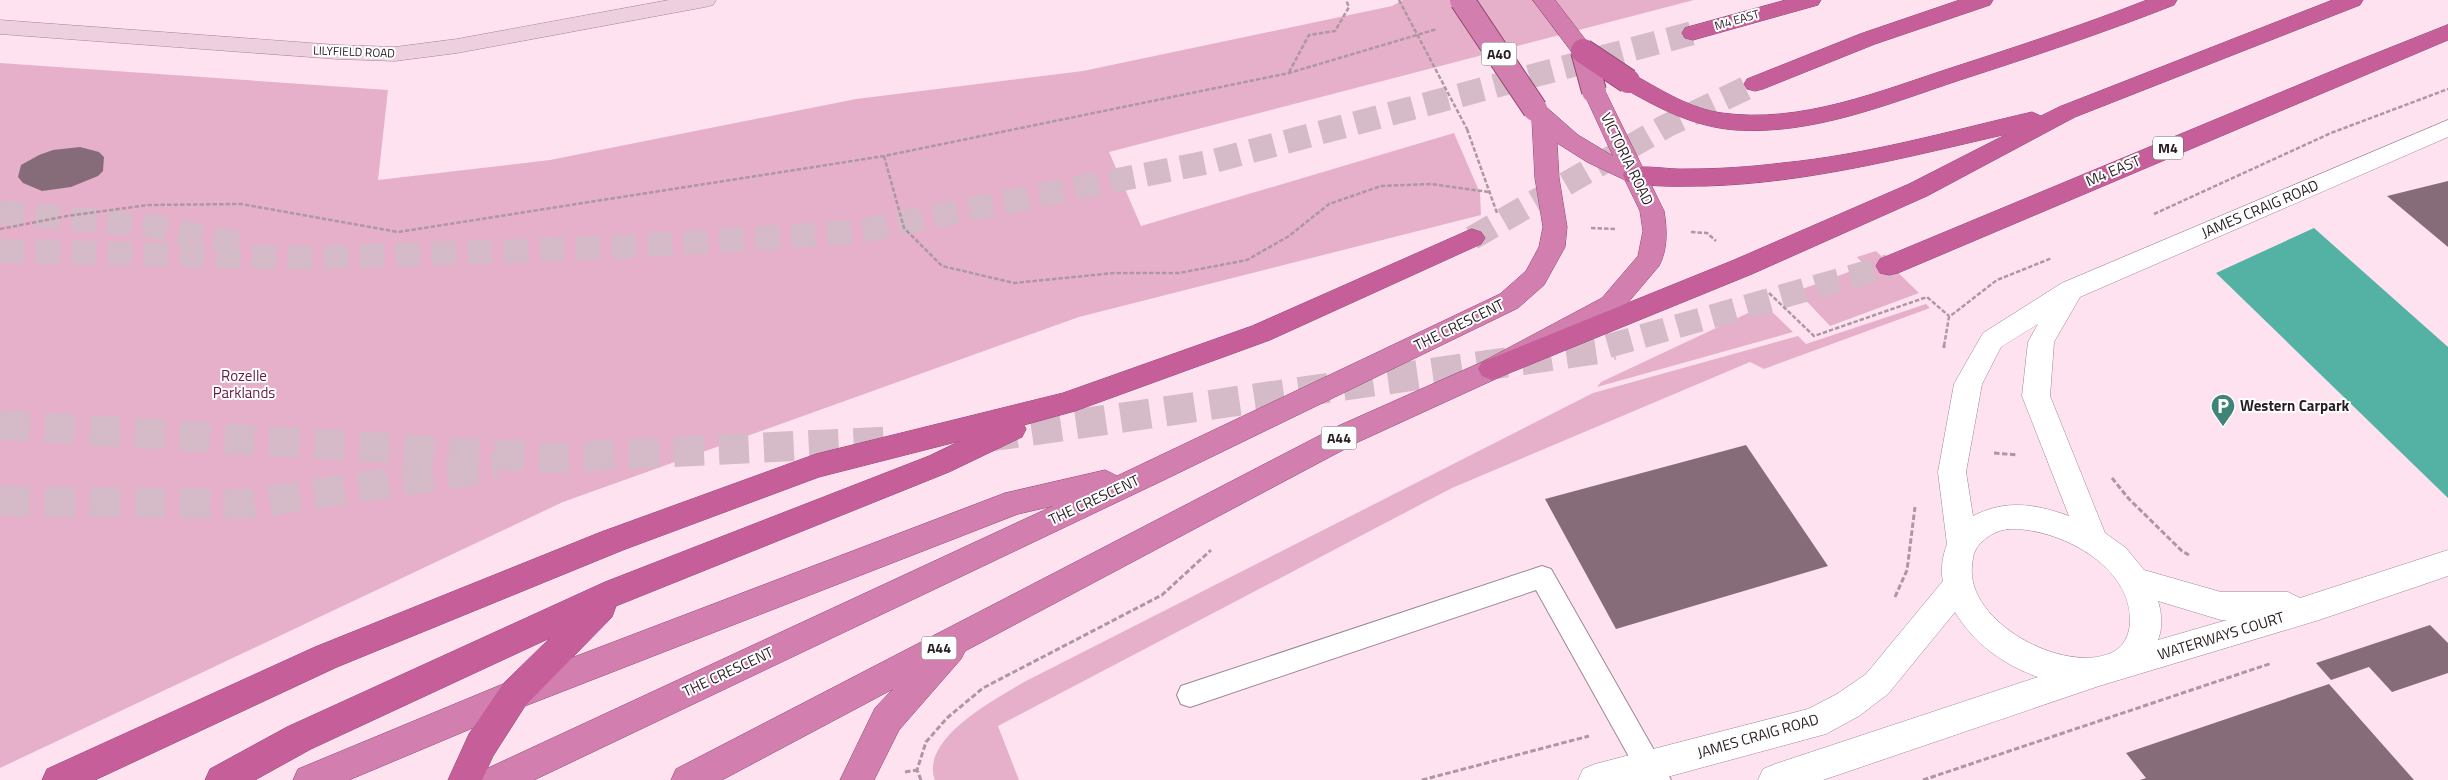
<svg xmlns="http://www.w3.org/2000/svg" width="2448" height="780" viewBox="0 0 2448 780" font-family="'Titillium Web',sans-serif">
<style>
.green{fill:#e6b0cb}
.water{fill:#53b2a3}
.building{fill:#866c79}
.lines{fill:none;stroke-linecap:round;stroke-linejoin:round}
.motorway-tunnel-far1{stroke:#d4bbc7;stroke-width:24;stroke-dasharray:24 12;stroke-linecap:butt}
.motorway-tunnel{stroke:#d4bbc7;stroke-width:30;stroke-dasharray:30 15;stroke-linecap:butt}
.service-casing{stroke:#a08693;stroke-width:2}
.minor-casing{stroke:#a08693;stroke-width:1}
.secondary-casing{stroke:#a08693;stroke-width:1}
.trunk-casing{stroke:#8f4870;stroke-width:1}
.motorway-casing{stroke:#8f4870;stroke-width:1}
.path-far1{stroke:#ad97a1;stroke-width:2.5;stroke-dasharray:4.5 2;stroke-linecap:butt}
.path{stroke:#ad97a1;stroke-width:3;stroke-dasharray:5.5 2.5;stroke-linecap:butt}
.service{fill:#fff;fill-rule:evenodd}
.minor{fill:#fff;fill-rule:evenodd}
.secondary{fill:#eecfe0;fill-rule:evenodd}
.trunk{fill:#d27eae;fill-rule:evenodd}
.motorway{fill:#c65e99;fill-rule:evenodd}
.trunk-bridge-casing{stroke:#8f4870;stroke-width:26;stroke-linecap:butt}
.motorway-bridge-casing{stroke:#8f4870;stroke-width:26;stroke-linecap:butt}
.path-bridge{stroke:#ad97a1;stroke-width:2.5;stroke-dasharray:4.5 2;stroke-linecap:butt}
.trunk-bridge{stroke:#d27eae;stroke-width:24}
.motorway-bridge{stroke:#c65e99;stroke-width:24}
.labels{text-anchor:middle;stroke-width:4;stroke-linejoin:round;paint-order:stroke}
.far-street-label{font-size:12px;fill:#291e23;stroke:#fff}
.shield{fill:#fff;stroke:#696265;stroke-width:1}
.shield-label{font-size:14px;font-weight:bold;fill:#291e23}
.street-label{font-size:15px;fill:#291e23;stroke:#fff}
.park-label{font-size:15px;fill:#68194a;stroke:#fff}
.poi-label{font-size:15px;font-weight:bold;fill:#291e23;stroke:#fff;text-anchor:start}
</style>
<rect width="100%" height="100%" fill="#ffe2f0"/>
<path class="green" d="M 1403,0 L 1694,0 L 1109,152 L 1141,226 L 1454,133 L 1480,193 L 1481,215 L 1079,317 L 563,502 L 0,768 L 0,63 L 388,90 L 378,180 L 550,160 L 856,99 L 1083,71 L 1392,6 Z
M 1876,251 L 1919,293 L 1830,326 L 1797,291 L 1865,266 L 1857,257 Z
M 1926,304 L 1930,308 L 1764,369 L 1750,362 L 1452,488 L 998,726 L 1019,780 L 935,780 C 919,739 996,699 1024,682 L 1593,393 L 1798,336 L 1806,344 Z
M 1765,305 L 1793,332 L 1597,387 L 1601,382 Z"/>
<path class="water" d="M 2314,228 L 2448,347 L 2448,498 L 2216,273 Z"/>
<path class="building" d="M 80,147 L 99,152 L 104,157 L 103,171 L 98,176 L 71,187 L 42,191 L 23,183 L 18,177 L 21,165 L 39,155 L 53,150 Z
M 2448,181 L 2448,247 L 2387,196 Z
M 1746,445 L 1828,566 L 1616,629 L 1545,499 Z
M 2430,625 L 2448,643 L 2448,673 L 2392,692 L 2369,667 L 2331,680 L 2316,663 Z
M 2329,684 L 2414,780 L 2140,780 L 2146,778 L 2126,753 Z"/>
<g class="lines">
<path class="motorway-tunnel-far1" d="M 0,212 L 152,226 L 239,244
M 1472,238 L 1666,126 L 1755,84
M 0,251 L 309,258 L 619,247 L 855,232 L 1214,161 L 1693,33
M 1608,346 L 1889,266"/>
<path class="motorway-tunnel" d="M 0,425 L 552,458 L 897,441
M 987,437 L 1599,349 L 1612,345
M 0,501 L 247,504 L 496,467"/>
<defs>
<path id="service" d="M 1542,566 L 1551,569 L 1671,780 L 1642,780 L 1536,590 L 1190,707 L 1181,704 L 1177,695 L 1181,686 L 1190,683 Z"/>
<path id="minor" d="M 2448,120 L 2448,137 L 2080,297 L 2054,342 L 2050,396 L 2105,533 L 2126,548 L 2144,570 L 2221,592 L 2288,592 L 2300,598 L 2448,550 L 2448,576 L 2319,620 L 2099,686 L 1823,780 L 1758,780 L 1763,769 L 1775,764 L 2038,677 C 2004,665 1974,644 1955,612 L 1888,694 L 1859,716 L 1826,734 L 1656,780 L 1578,780 L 1583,769 L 1595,764 L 1808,709 L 1837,694 L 1866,674 L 1943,581 C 1940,570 1943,555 1947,544 L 1938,472 L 1954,384 L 1983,333 L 2062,283 ZM 2038,324 L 2028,342 L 2022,396 L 2069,516 C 2036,504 2006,499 1973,516 L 1966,472 L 1982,384 L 2001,347 ZM 2008,529 C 2058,527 2133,566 2130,623 C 2129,636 2123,648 2111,653 C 2063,674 1966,622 1972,566 C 1973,558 1973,552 1979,545 C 1987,536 1996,531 2008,529 ZM 2158,601 L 2221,620 L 2227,620 L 2158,640 C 2163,627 2162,614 2158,601 Z"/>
<path id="secondary" d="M 669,0 L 716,0 L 713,5 L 705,7 L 457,53 L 395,61 L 337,59 L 0,34 L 0,20 L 337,45 L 395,47 L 457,39 Z"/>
<path id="trunk" d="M 1533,0 L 1555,0 L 1594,51 L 1591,56 L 1583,58 L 1575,56 Z
M 1594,84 L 1602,86 L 1605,91 L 1664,211 C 1667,229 1668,249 1659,266 L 1620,312 L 1502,376 L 1358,442 L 965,651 L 961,659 L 899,730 L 874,780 L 840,780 L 875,708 L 893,689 L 722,780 L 671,780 L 676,769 L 1338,426 L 1482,362 L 1602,298 L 1638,256 L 1643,231 L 1640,211 L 1625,180 L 1587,162 L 1557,143 L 1559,178 L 1567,227 L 1565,247 L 1544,285 L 1518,308 L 1168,478 L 534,780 L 481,780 L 486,769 L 1053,506 L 1018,514 L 525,706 L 349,780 L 293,780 L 298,769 L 503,684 L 1005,493 L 1105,470 L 1117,476 L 1500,294 L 1526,271 L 1539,247 L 1543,227 L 1535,178 L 1532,120 L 1525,111 L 1529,106 L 1537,103 L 1545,106 L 1578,135 L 1613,156 L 1583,91 L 1586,86 Z"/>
<path id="motorway" d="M 1786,0 L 1821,0 L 1818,5 L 1693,40 L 1685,38 L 1682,33 L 1685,28 Z
M 1960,0 L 1993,0 L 1990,5 L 1875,44 L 1763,89 L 1755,91 L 1747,89 L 1744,84 L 1747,79 L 1860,34 Z
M 2147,0 L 2177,0 L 2174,5 C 2103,33 2031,57 1960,80 C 1888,104 1813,135 1736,130 C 1693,127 1656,107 1620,86 L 1617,81 L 1620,76 L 1628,74 L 1636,76 C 1663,91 1691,109 1722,113 C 1801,124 1880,91 1954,67 C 2019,46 2083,25 2147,0 Z
M 2333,0 L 2363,0 L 2360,5 L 2075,117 L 1927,196 L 1752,274 L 1502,376 L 1492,380 L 1482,376 L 1478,369 L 1482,362 L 1734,260 L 1909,184 L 2007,134 C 1907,157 1808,183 1706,186 C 1681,186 1651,188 1626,181 L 1623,175 L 1626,169 C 1646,164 1667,170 1687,169 C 1719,169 1750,167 1782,163 C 1866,155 1950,131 2032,112 L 2041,116 L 2059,107 Z
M 2448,25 L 2448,40 L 1898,273 L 1889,275 L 1880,273 L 1876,266 L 1880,259 L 2349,64 Z
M 1472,229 L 1481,232 L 1485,238 L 1481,244 L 1270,340 L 1075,411 L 1024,425 L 1026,429 L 1022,437 L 949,472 L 616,606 L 612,617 L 525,706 L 493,756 L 482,780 L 448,780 L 469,734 L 503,684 L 550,638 L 311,749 L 255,780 L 205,780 L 210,769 L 287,727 L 605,582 L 929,456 L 960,441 L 819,477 L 623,550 L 337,667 L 95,780 L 42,780 L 47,769 L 315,647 L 601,532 L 816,454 L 1063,393 L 1252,326 Z"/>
</defs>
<use href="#service" class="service-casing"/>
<use href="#minor" class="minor-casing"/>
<use href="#secondary" class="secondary-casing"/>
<use href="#trunk" class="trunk-casing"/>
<use href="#motorway" class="motorway-casing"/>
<path class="path-far1" d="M 1289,72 L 1309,35 L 1335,31 L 1349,7 L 1346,0
M 1467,129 L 1497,213
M 884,156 L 904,228 L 942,266 L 1014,283 L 1114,273 L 1179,273 L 1247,260 L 1289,236 L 1329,204 L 1381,186 L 1431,184 L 1489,192
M 2154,214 L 2331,133 L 2448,89
M 1591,228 L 1617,229
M 0,229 L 67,216 L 148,205 L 241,204 L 398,232 L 884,156 L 1289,73 L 1437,29
M 1691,232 L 1707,233 L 1716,241
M 1769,293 L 1814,336 L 1927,297 L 1949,316
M 1944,346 L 1949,317 L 1997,280 L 2052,258"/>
<path class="path" d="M 1944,348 L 1944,345
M 1994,453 L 2018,455
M 2112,478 L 2129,499 L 2182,551 L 2189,555
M 1895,597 L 1907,570 L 1915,507
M 905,772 L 917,770
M 921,780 L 917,770 L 926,742 L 947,718 L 983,688 L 1162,595 L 1211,550
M 1422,780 L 1589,736
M 1923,780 L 2272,663"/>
<use href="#service" class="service"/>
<use href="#minor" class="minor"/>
<use href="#secondary" class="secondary"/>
<use href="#trunk" class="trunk"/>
<use href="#motorway" class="motorway"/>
<defs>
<path id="trunk-bridge" d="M 1462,0 L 1535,109
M 1583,51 L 1594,91"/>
<path id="motorway-bridge" d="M 1583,51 L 1628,81"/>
</defs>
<use href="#trunk-bridge" class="trunk-bridge-casing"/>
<use href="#motorway-bridge" class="motorway-bridge-casing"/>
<path class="path-bridge" d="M 1399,0 L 1467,129"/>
<use href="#trunk-bridge" class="trunk-bridge"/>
<use href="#motorway-bridge" class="motorway-bridge"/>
</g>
<defs>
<symbol id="parking-pin" viewBox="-11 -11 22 30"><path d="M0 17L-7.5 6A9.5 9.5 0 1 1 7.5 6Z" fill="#408479" stroke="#fff"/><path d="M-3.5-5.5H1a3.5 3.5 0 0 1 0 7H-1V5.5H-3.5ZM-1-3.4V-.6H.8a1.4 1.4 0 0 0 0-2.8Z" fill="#fff"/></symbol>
</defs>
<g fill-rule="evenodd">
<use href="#parking-pin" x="2209" y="392" width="28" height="38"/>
</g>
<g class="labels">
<g class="far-street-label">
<text transform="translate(1737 20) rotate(-16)" y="4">M4 EAST</text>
<text transform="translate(354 52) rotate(2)" y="4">LILYFIELD ROAD</text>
</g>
<g class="shield">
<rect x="1481.5" y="42.5" width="35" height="23" rx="4"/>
<rect x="2153" y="136.5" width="30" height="23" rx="4"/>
<rect x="1321.5" y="426.5" width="35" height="23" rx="4"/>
<rect x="921.5" y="636.5" width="35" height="23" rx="4"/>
</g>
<g class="shield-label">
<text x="1499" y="59">A40</text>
<text x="2168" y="153">M4</text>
<text x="1339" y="443">A44</text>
<text x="939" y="653">A44</text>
</g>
<g class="street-label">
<text transform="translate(1627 159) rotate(64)" y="5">VICTORIA ROAD</text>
<text transform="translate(2113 171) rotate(-23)" y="5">M4 EAST</text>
<text transform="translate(2260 209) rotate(-23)" y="5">JAMES CRAIG ROAD</text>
<text transform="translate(1459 325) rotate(-26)" y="5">THE CRESCENT</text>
<text transform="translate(1094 500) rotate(-25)" y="5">THE CRESCENT</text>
<text transform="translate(2221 636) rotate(-17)" y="5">WATERWAYS COURT</text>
<text transform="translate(728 672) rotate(-25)" y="5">THE CRESCENT</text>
<text transform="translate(1758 736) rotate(-16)" y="5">JAMES CRAIG ROAD</text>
</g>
<g class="park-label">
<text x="244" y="381">Rozelle<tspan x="244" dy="17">Parklands</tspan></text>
</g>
<g class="poi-label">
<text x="2240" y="411">Western Carpark</text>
</g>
</g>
</svg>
